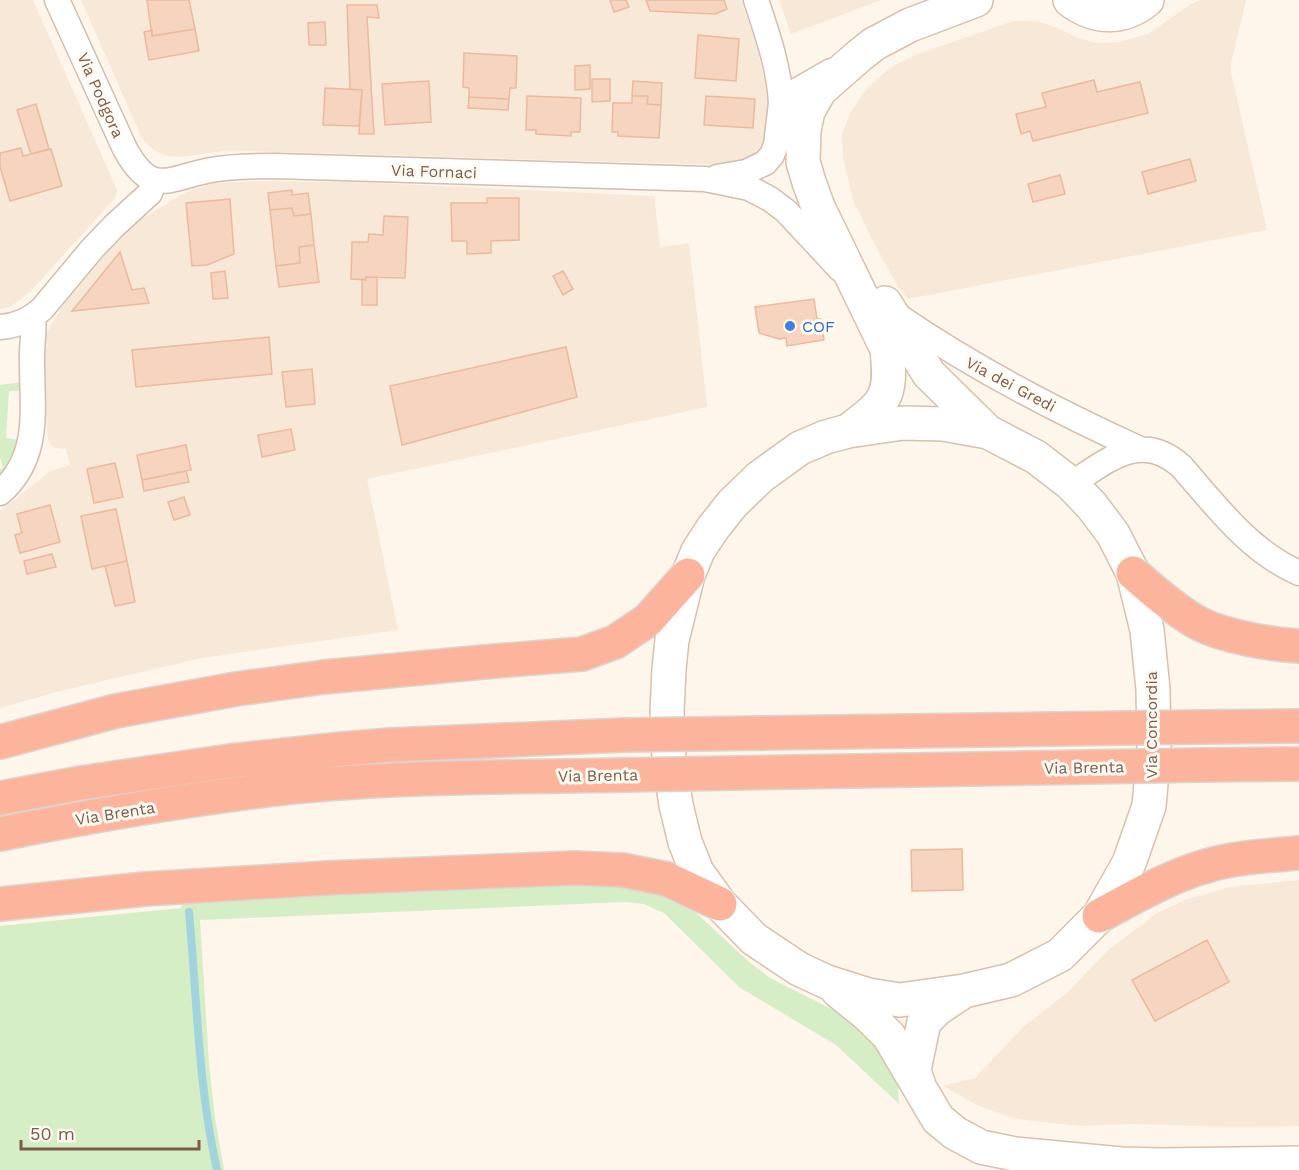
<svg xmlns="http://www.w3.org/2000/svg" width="1299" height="1170" viewBox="0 0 1299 1170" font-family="'Work Sans',sans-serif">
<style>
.residential{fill:#f7e8d7}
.green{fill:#d6eec6}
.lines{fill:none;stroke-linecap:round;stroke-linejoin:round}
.stream{stroke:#a1d4dd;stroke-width:8}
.building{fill:#f6d4bf;stroke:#eaba9e;stroke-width:1.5}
.street-casing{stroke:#d3bdad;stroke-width:27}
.secondary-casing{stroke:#d8c0ad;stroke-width:36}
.highway-casing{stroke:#ddd4d0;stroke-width:36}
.street{stroke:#fff;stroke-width:24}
.secondary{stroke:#fff;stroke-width:33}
.highway{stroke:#fcb59c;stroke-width:33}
.highway-bridge-casing{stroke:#ddd4d0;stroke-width:36;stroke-linecap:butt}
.highway-bridge{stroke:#fcb59c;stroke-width:33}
.shop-dot{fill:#3f7fe0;stroke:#fffaf2;stroke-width:2}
.labels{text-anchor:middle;stroke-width:6;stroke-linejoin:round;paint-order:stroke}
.street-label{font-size:16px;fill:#7c5b4a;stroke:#fffaf2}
.shop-label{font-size:16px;fill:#366cbe;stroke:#fffaf2;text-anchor:start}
</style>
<rect width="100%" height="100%" fill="#fef6ea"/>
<path class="residential" d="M 0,0 L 33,0 L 117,190 L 115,198 L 30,292 L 10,307 L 0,309 Z
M 81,0 L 741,0 L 756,43 L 769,101 L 771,125 L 767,143 L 751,160 L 725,165 L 247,151 L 223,151 L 181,157 L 168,156 L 157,152 L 148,145 L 142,138 Z
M 779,0 L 882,0 L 791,34 Z
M 1200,0 L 1246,0 L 1230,68 L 1267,230 L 908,299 L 899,288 L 875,245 L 853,200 L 843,157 L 842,134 L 850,114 L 861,96 L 878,78 L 893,66 L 915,55 L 1013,21 L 1037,21 L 1055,27 L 1078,38 L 1097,43 L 1119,42 L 1148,34 L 1191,4 Z
M 255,181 L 353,182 L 654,196 L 660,247 L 689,243 L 707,407 L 367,479 L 398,630 L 202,658 L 60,691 L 0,708 L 0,510 L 8,505 L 49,472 L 70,465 L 66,449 L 56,448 L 52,446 L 48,439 L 43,386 L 43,339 L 62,307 L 115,243 L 135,223 L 188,191 L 215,183 Z
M 1299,880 L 1299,1126 L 1232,1127 L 1131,1124 L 1080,1126 L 1016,1119 L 979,1106 L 943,1086 L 975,1078 L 1023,1027 L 1067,993 L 1107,951 L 1157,913 L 1185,900 L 1230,887 Z"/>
<path class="green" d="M 22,382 L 22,391 L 9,391 L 6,438 L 19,440 L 13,458 L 0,479 L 0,469 L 3,468 L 0,457 L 0,385 Z
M 609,879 L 673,896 L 693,910 L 748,961 L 770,978 L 863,1025 L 888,1062 L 898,1087 L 899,1104 L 836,1045 L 739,987 L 664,913 L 644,904 L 626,902 L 200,920 L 209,1064 L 215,1118 L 224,1170 L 0,1170 L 0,926 L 181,908 L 184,900 Z"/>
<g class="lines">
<path class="stream" d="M 189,912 C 197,998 198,1086 217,1170"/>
</g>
<path class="building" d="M 147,0 L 189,0 L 195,29 L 152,36 Z
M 610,0 L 626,0 L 629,7 L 614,12 Z
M 646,0 L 724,0 L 727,9 L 715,14 L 650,11 Z
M 347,5 L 377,5 L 379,18 L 367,17 L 374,134 L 359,134 L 362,90 L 350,89 Z
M 325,22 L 326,45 L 309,45 L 308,23 Z
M 195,29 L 199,51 L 149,60 L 144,32 L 152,30 L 152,36 Z
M 698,35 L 739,39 L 736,81 L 695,78 Z
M 464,53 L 517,56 L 516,88 L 510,88 L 509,99 L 469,97 L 469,88 L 463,87 Z
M 590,65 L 590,89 L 575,90 L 575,66 Z
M 592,79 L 610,79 L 610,101 L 592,102 Z
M 1094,80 L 1097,92 L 1140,82 L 1148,113 L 1033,141 L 1030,131 L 1021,134 L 1016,114 L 1046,107 L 1042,93 Z
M 429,81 L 431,122 L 385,125 L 382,84 Z
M 633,81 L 662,83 L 661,105 L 647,104 L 648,96 L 632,96 Z
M 325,88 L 362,90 L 359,126 L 323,125 Z
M 527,96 L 581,98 L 580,132 L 571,132 L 571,136 L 536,134 L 536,130 L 526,130 Z
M 632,96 L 648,96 L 647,104 L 661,105 L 659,138 L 618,136 L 618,132 L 612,132 L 613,103 L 632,103 Z
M 706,96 L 755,99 L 753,128 L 704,125 Z
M 469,97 L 509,99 L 508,110 L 468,108 Z
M 36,104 L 49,149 L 31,154 L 17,110 Z
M 21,148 L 23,156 L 51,149 L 62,186 L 10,201 L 0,166 L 0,153 Z
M 1190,159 L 1196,181 L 1148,194 L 1142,172 Z
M 1060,175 L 1065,194 L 1033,202 L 1028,184 Z
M 292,190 L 292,195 L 308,193 L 311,214 L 294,216 L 292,208 L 270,210 L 268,193 Z
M 487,198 L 519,198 L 519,240 L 491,241 L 491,253 L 467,254 L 467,241 L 452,241 L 451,203 L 487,203 Z
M 230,199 L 234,254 L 207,265 L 192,266 L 186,203 Z
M 292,208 L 294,216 L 311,214 L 314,245 L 299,247 L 300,263 L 276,266 L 270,210 Z
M 384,216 L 408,217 L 405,278 L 366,277 L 366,280 L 351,279 L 352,242 L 368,242 L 369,234 L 383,235 Z
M 314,245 L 319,282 L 279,287 L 276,266 L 300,263 L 299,247 Z
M 120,252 L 132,290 L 144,288 L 149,303 L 72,311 Z
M 225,271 L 228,298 L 213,299 L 211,273 Z
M 563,271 L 573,289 L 563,295 L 553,276 Z
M 366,277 L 377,277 L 377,305 L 362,305 L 362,279 L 366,280 Z
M 814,299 L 817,319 L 821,319 L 824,340 L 787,346 L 786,338 L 779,339 L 759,333 L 755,307 Z
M 269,337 L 272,374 L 136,387 L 132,350 Z
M 566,347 L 577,397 L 402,445 L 390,386 Z
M 312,369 L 315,404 L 286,407 L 282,372 Z
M 291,429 L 295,450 L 262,457 L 258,435 Z
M 186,445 L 191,470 L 142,480 L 137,455 Z
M 115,463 L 123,497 L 94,503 L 87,469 Z
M 186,471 L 189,482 L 144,491 L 142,480 Z
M 184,497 L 190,515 L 174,520 L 168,502 Z
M 50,505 L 60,542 L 20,553 L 15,535 L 22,533 L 17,514 Z
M 116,509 L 127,561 L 92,569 L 81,516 Z
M 52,554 L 56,567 L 27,574 L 24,561 Z
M 127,561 L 135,602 L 115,606 L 105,566 Z
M 962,849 L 963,890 L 912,891 L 911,850 Z
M 1207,940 L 1229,982 L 1155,1021 L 1132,980 Z"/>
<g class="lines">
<defs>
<path id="street" d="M 57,0 L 125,149 C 152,198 168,178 211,170 C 233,166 255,166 276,166 L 705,179 L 749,188 L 770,199 L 786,211 L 840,269
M 756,0 C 767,33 779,67 781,103
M 717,177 L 746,172 L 765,163 L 772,155 L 776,145 L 781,103 L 789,95 L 831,71
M 898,316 C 974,368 1056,411 1140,449
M 0,327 C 17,326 29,320 42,309 L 92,249 L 114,226 L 150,193 L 155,180
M 1071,484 C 1107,461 1141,430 1181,466 C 1216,506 1249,551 1299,573
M 0,493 C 41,457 32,411 32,363 C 31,347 35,332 33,316"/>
<path id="secondary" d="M 1070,0 C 1095,19 1122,20 1147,0
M 885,303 L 929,374 L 988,432
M 903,423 L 943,424 L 988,432 L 1036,457 L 1071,484 L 1092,506 L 1113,534 L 1133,573 L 1147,630 L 1153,689 L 1154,750 L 1149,806 L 1129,863 L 1099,916 L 1060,955 L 1011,980 L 964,991 L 900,1000 L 868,995 L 827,982 L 799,969 L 754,939 L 720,904 L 697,872 L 685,842 L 676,805 L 669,759 L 667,712 L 669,669 L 672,640 L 688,575 L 698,551 L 713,528 L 732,504 L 760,477 L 800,448 L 826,437 L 848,431 Z
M 848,431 C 886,402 892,398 887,349 L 818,207 L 809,182 L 803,162 L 804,130 L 808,111 L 820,90 L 860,55 L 874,44 L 910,25 L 976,0
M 838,991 L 869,1016 L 889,1036 L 938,1119 L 955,1133 L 981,1147 L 1015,1154 L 1121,1164 L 1160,1165 L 1299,1163
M 919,1086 L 914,1070 L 924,1022 L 937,1009 L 961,993"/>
<path id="highway" d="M 1133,573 C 1152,590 1177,612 1200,624 C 1226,637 1269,644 1299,646
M 1199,727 L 1299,726
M 0,742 L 116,711 L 236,689 L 324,677 L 484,662 L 582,654 L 615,642 L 648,620 L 688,575
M 1201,765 L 1299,764
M 0,798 L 81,783 L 230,761 L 342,749 L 390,745 L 624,735
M 0,834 C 94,815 188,799 283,788 C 396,776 511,777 625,775
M 0,904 L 145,889 L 327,878 L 574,868 L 622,870 L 667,879 L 720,904
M 1099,916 C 1133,898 1166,878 1203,867 C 1234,857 1267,856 1299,853"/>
</defs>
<use href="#street" class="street-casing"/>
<use href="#secondary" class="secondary-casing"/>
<use href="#highway" class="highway-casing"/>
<use href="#street" class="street"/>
<use href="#secondary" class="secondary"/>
<use href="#highway" class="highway"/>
<defs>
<path id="highway-bridge" d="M 624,735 L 1199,727
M 625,775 L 1201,765"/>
</defs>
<use href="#highway-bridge" class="highway-bridge-casing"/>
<use href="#highway-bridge" class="highway-bridge"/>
</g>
<circle class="shop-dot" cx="790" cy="326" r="6"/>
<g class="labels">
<g class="street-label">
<text transform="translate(101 95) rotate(66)" y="6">Via Podgora</text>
<text transform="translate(434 171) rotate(2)" y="6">Via Fornaci</text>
<text transform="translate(1011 384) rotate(28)" y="6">Via dei Gredi</text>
<text transform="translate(1151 725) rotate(-90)" y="6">Via Concordia</text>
<text transform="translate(1084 767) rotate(-1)" y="6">Via Brenta</text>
<text transform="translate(598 775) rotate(-1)" y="6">Via Brenta</text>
<text transform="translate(115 813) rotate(-9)" y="6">Via Brenta</text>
</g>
<g class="shop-label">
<text x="802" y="332">COF</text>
</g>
</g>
<path d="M21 1140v9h178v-9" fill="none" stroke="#7c5b4a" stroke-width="3"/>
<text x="30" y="1140" font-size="18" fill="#7c5b4a" stroke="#fffaf2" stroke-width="4.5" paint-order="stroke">50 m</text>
</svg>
